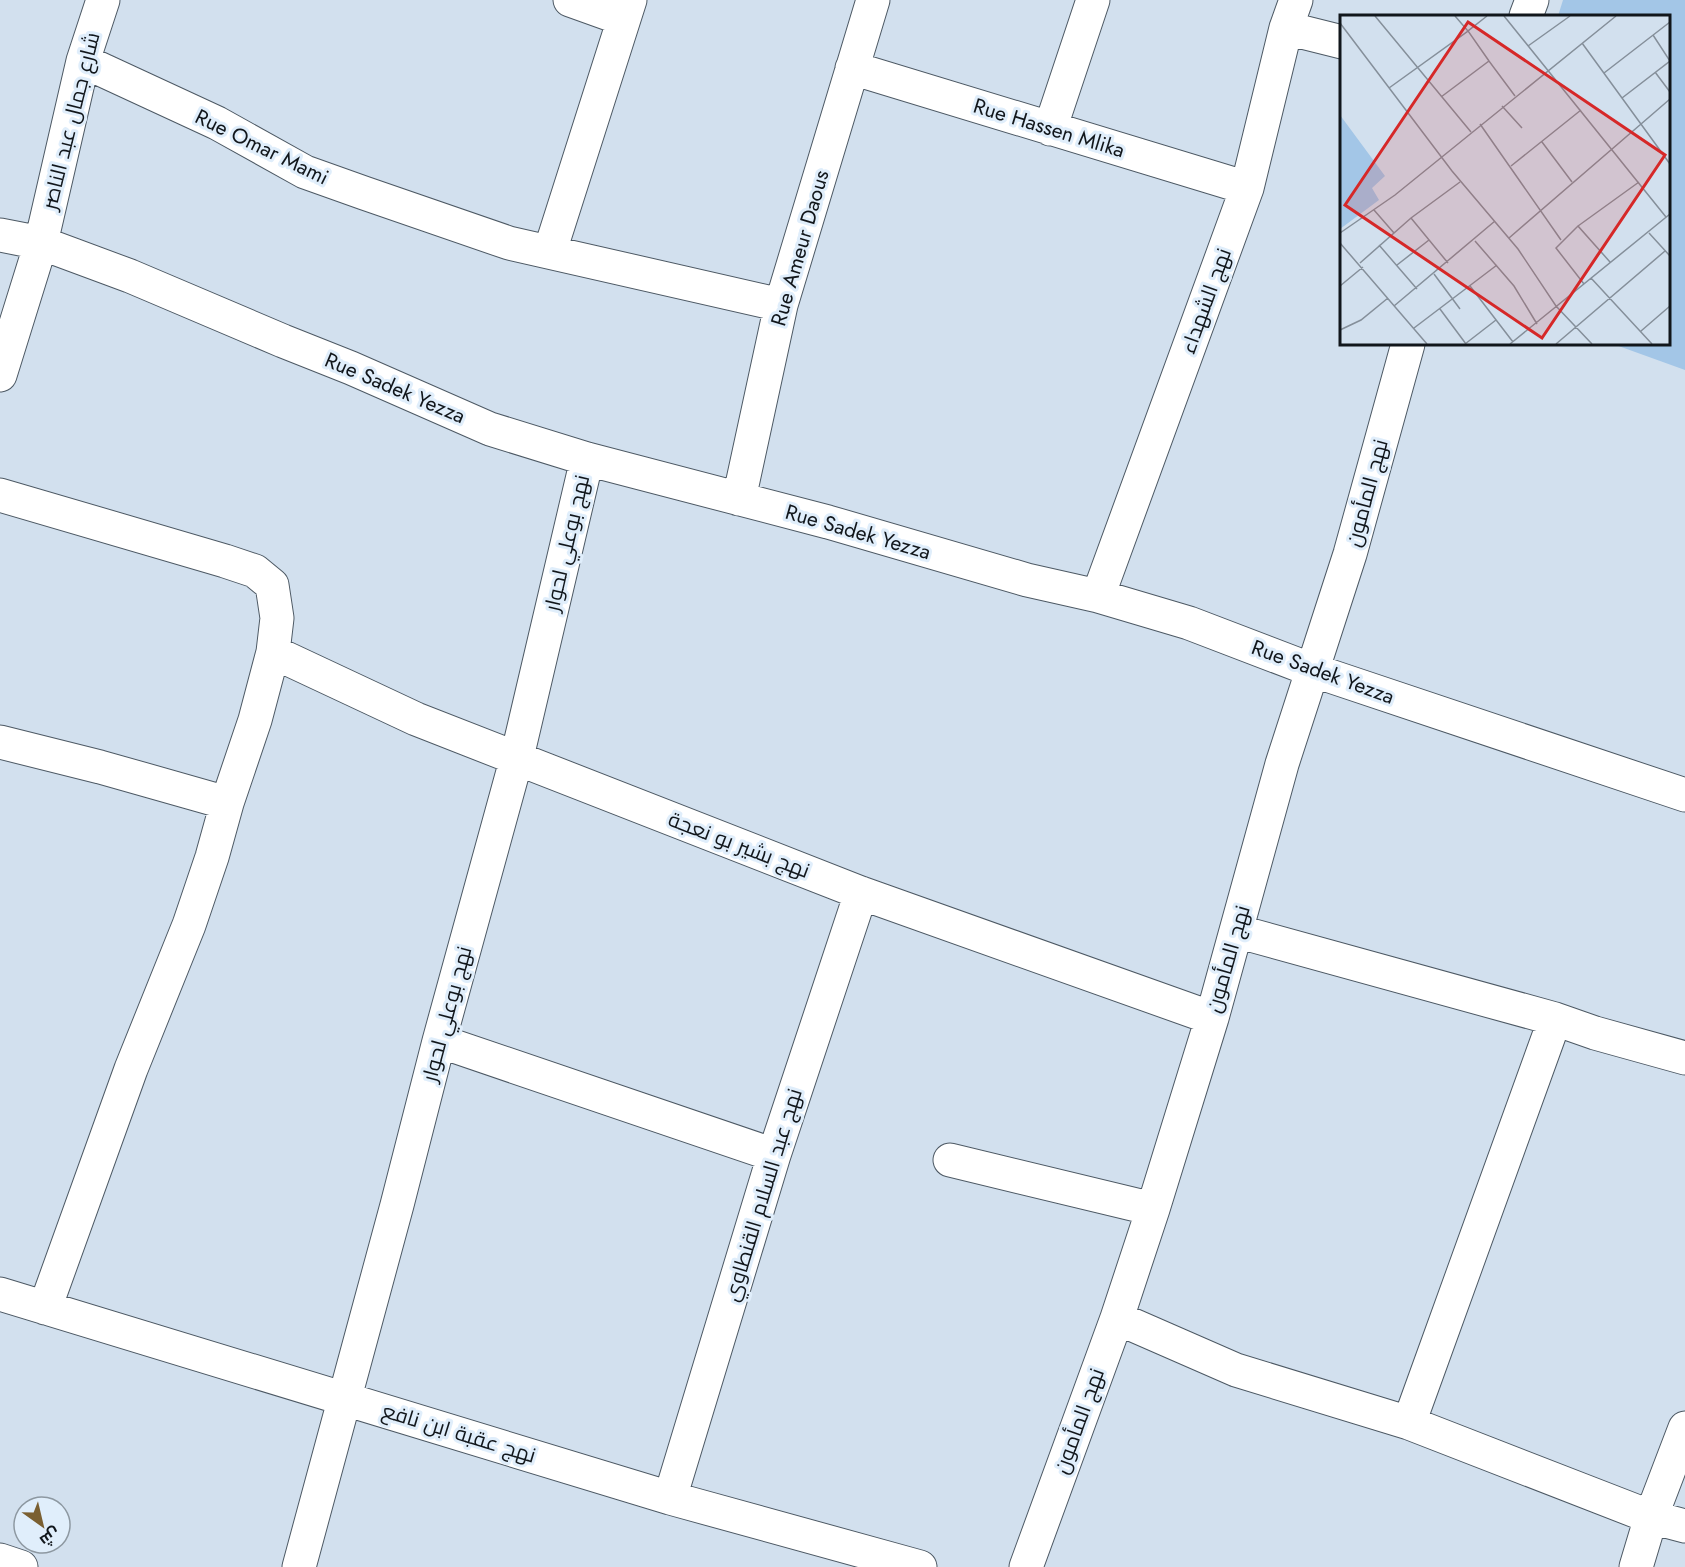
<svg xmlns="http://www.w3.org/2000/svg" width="1685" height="1567" viewBox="0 0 1685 1567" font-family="Jost,Cairo,sans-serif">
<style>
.green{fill:#a3c6e7}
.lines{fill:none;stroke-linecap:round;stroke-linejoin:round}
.minor-casing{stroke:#4d5964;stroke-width:35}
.minor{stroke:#fff;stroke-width:33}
.labels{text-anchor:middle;stroke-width:6;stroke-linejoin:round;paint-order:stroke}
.street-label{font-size:21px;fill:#11161b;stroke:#e0eefb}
.inset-road{fill:none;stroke:#858f9a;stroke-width:1.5}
.view{fill:#d62828;fill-opacity:0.15;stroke:#d62828;stroke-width:3}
.inset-edge{fill:none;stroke:#11161b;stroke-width:3}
</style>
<rect width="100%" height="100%" fill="#d2e0ee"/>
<path class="green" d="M 1563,0 L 1685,0 L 1685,370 L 1613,344 L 1668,344 L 1668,16 L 1558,16 Z"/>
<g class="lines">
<defs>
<path id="minor" d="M 570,0 L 623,19
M 1526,16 L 1532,0
M 1286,28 L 1342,42
M 83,61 L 217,123 L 305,172 L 364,193 L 509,243 L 781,305
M 852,68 L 1247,188
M 1050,129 L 1093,0
M 0,235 L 41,243 L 130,276 L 283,341 L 351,368 L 490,429 L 587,459 L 828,522 L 1027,580 L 1098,596 L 1189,623 L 1312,670 L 1685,795
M 550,251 L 630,0
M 0,375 L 41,243 L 83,61 L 103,0
M 0,495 L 225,561 L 255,571 L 272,585 L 277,618 L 273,652 L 255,720 L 227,803
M 739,499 L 781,305 L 873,0
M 1098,596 L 1247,188 L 1286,28 L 1296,0
M 273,652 L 416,719 L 861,893 L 1212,1018
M 0,742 L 100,767 L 227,803 L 212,857 L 189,925 L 131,1069 L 45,1308
M 1236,931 L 1555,1019 L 1595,1033 L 1685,1058
M 439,1041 L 774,1155
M 950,1160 L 1153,1209
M 0,1294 L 670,1498 L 920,1567
M 1117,1318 L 1236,1370 L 1409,1423 L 1555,1019
M 1409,1423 L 1651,1517 L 1636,1567
M 1685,1428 L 1651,1517 L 1685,1526
M 670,1498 L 774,1155 L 861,893
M 0,1560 L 21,1567
M 299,1567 L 397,1205 L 439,1041 L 517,757 L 587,459
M 1026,1567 L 1117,1318 L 1153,1209 L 1212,1018 L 1282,764 L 1350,554 L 1408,344"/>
</defs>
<use href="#minor" class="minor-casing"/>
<use href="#minor" class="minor"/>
</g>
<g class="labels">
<g class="street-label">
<text transform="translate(71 121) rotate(-76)" y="7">شارع جمال عبد الناصر</text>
<text transform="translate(1049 128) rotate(17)" y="7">Rue Hassen Mlika</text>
<text transform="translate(262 147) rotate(26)" y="7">Rue Omar Mami</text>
<text transform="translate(800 248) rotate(-74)" y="7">Rue Ameur Daous</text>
<text transform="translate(1206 301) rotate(-70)" y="7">نهج الشهداء</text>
<text transform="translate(395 388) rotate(23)" y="7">Rue Sadek Yezza</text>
<text transform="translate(1367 493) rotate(-75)" y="7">نهج المأمون</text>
<text transform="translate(858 532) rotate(16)" y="7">Rue Sadek Yezza</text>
<text transform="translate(567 543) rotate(-77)" y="7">نهج بوعلي لحوار</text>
<text transform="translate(1323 672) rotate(20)" y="7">Rue Sadek Yezza</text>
<text transform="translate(739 845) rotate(21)" y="7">نهج بشير بو نعجة</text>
<text transform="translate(1228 959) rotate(-74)" y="7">نهج المأمون</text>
<text transform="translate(447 1014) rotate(-75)" y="7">نهج بوعلي لحوار</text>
<text transform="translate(763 1195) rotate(-73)" y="7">نهج عبد السلام القنطاوي</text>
<text transform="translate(1079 1421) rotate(-70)" y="7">نهج المأمون</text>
<text transform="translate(459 1433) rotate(17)" y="7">نهج عقبة ابن نافع</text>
</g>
</g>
<g transform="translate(1340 15)">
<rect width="330" height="330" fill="#d2e0ee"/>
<path d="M 0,100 L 45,161 L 32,173 L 39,185 L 0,214 Z" fill="#a3c6e7"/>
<path class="inset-road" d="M 35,1 L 131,117M 147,1 L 128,16 L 149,46M 164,1 L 326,202M 0,8 L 112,156 L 178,234 L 216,291 L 252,329M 242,28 L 330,149M 188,31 L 230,1M 315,57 L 330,77M 264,58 L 330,7M 49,73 L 128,16 L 115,1M 101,82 L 149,46 L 175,81M 282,83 L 330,46 L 313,20M 162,91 L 182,113M 140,109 L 221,225M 202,127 L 232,167M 171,151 L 241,95M 34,195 L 54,218M 71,203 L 108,248M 238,211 L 216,233 L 244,269M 0,218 L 55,180 L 276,1M 309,218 L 330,241M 169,223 L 330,84M 135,226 L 174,271 L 197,309M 0,228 L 87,329M 39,230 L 77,274M 270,247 L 238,211 L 299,167M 20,248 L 71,203 L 120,167M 57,250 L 89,225M 94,259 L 120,294M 251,263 L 312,329M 0,271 L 23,252M 130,271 L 173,327M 54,291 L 155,206M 100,294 L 126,329M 74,313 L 157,250M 0,315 L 21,305 L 48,283M 301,316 L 330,291M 125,329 L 156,305M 170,329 L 330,199M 216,329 L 325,236"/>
<path class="view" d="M 128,7 L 325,140 L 202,323 L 5,190 Z"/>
<rect width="330" height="330" class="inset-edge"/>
</g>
<g transform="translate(42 1525) rotate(146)"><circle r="28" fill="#e0eefb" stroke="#8d98a1" stroke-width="1.5"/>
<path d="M0-4.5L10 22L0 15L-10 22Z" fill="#7a5f31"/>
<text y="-9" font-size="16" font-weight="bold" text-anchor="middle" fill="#11161b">ش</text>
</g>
</svg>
